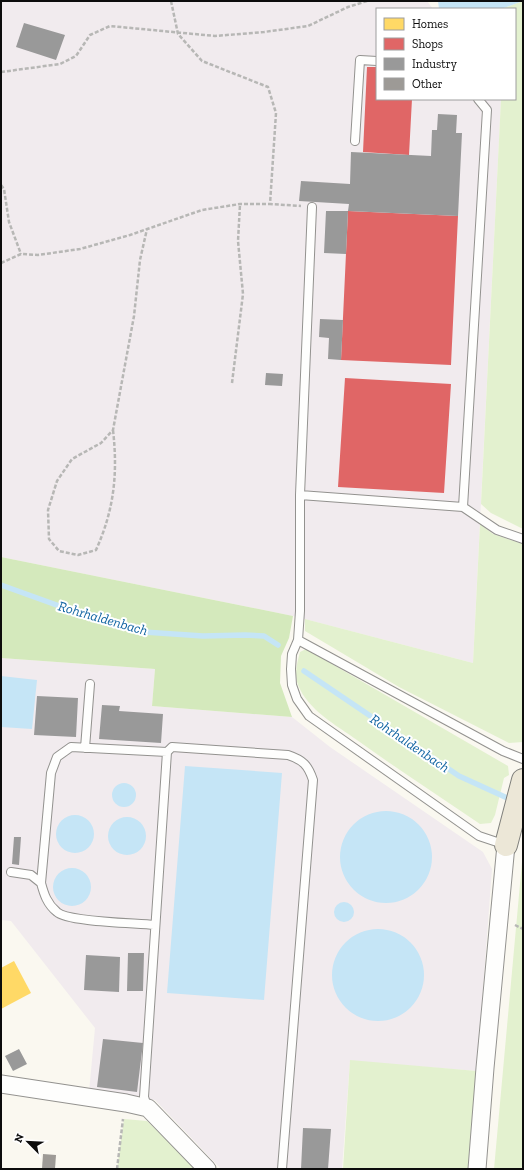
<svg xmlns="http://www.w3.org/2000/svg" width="524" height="1170" viewBox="0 0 524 1170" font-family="'Zilla Slab',serif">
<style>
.industrial{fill:#f1ebee}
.green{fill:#e3f1cf}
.forest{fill:#d4e9bc}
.water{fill:#c5e5f6}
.homes{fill:#ffd966}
.shops{fill:#e06666}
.industry{fill:#999}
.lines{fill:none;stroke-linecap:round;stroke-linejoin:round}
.stream{stroke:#c5e5f6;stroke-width:5.5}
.building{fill:#9d9a96}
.lane-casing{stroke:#93928f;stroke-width:10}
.street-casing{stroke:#93928f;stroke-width:19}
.primary-casing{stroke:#80807c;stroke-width:24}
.path{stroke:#b7b7b5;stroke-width:2.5;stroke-dasharray:4 2;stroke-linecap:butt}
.lane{stroke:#fefefd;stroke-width:8}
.street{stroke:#fefefd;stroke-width:17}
.primary{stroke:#ece7d7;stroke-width:22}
.labels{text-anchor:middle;stroke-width:4;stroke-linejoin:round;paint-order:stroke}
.water-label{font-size:14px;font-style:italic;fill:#1164a2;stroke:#fff}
</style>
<rect width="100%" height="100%" fill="#faf8f0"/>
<path class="industrial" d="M 1,1 L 427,1 L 433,9 L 377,9 L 377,99 L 501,99 L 473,663 L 293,616 L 1,557 Z
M 1,658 L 155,669 L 152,706 L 292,717 L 330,747 L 483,852 L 492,869 L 477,1071 L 350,1061 L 342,1169 L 221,1169 L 155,1100 L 89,1092 L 95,1028 L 11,921 L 1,920 Z"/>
<path class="green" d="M 523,1 L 523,529 L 491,513 L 481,504 L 501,99 L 515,99 L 515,9 L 501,9 Z
M 480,524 L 493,534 L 523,544 L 523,742 L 509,743 L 399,687 L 305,631 L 305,619 L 473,663 Z
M 306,649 L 508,766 L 509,775 L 504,778 L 495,815 L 491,823 L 480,824 C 439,796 397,769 357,740 C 336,725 308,710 298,685 C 294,674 297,663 300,652 Z
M 523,851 L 523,1169 L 494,1169 Z
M 350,1060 L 477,1071 L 470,1169 L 343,1169 Z
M 124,1119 L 147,1121 L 198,1169 L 117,1169 Z"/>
<path class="forest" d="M 1,557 L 293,616 L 289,638 L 281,656 L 280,683 L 292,717 L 152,706 L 155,669 L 1,658 Z"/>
<path class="water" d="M 438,1 L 523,1 L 501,9 L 439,9 Z
M 1,676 L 37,680 L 32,729 L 1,727 Z
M 185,766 L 282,773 L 264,1000 L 167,993 Z
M112 795a12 12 0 1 1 24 0a12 12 0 1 1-24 0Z
M340 857a46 46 0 1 1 92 0a46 46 0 1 1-92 0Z
M56 834a19 19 0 1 1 38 0a19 19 0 1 1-38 0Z
M108 836a19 19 0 1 1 38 0a19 19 0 1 1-38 0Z
M53 887a19 19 0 1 1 38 0a19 19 0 1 1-38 0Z
M334 912a10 10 0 1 1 20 0a10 10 0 1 1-20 0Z
M332 975a46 46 0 1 1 92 0a46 46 0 1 1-92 0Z"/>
<path class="homes" d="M 14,961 L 31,993 L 1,1009 L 1,968 Z"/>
<path class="shops" d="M 367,67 L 377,67 L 377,99 L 412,99 L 409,155 L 363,152 Z
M 348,211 L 458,216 L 451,365 L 341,360 Z
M 345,378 L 451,384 L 444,493 L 338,487 Z"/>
<path class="industry" d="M 24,23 L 65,35 L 56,60 L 16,47 Z
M 438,114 L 457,115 L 456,133 L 462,133 L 458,216 L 348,211 L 349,204 L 299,201 L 301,181 L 350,184 L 351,152 L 431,156 L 432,130 L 437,130 Z
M 326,211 L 348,211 L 346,254 L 324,253 Z
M 320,319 L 343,320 L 341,360 L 328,359 L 329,338 L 319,337 Z
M 266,373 L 283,374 L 282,386 L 265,385 Z
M 37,696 L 78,698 L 76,737 L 34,735 Z
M 102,705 L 120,706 L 119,711 L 163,714 L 161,743 L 99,739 Z
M 14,837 L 21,837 L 19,865 L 12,864 Z
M 128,953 L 144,953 L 143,991 L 127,991 Z
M 86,955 L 120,957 L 119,992 L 84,990 Z
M 103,1039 L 143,1043 L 137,1092 L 97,1087 Z
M 19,1049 L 27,1064 L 13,1071 L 5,1056 Z
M 303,1128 L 331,1129 L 328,1169 L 301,1169 Z"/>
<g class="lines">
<path class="stream" d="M 1,585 L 76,612 L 144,632 L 203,636 L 245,635 L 264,636 L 278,645
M 304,671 L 459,776 L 514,801"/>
</g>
<path class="building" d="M 43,1154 L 56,1155 L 55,1169 L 42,1169 Z"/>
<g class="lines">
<defs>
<path id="lane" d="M 355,141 L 360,60 L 377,61
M 300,495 L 312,207
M 463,507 L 487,110 L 478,99
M 298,640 L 503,751 L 523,759
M 85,748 L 90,684
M 167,752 L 172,747 L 288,755 C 303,760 308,765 313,780 L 282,1169
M 506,845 L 479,836 L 309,716 L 297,699 L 292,685 L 291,669 L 292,654 L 298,640 L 300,611 L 300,495 L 463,507 L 497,530 L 523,539
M 11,872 L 31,875 L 41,883
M 147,1107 L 144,1097 L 167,752 L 71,747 L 57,757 L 51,773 L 41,883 C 44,894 47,904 57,912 C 67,922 136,923 154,925"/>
<path id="street" d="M 1,1084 L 126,1103 L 148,1108 L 207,1169
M 477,1169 L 485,1068 L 506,845"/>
<path id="primary" d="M 506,845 L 523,780"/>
</defs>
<use href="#lane" class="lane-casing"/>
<use href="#street" class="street-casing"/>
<use href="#primary" class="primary-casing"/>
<path class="path" d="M 171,1 L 178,34 L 202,61 L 268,87 L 276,113 L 270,204 L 301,206
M 1,72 L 60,64 L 76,56 L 90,35 L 110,26 L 215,36 L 264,32 L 308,26 L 348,7 L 367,1
M 1,185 L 4,189 L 9,222 L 21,254
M 1,263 L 21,254 L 38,255 L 80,249 L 130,235 L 202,210 L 240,204 L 270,204
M 232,383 L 243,294 L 238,241 L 240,204
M 113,430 C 118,474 114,510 96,550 L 78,555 L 59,551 L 49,539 L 48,510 L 57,481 L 72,459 L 101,443 L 113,430 L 134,316 L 140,260 L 147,229
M 515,925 L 523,929
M 117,1169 L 123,1119"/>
<use href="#lane" class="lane"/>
<use href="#street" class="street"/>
<use href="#primary" class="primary"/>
</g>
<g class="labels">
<g class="water-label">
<text transform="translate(103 618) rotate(16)" y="5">Rohrhaldenbach</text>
<text transform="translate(410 743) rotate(34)" y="5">Rohrhaldenbach</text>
</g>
</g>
<rect width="524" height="1170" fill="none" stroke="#0c0c0c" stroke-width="4"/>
<rect x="376" y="8" width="140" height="92" fill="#ffffff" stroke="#9e9e9e"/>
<rect x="384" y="18" width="20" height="12" fill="#ffd966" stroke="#9e9e9e"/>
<text x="412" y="28" font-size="12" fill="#0c0c0c">Homes</text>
<rect x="384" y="38" width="20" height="12" fill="#e06666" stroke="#9e9e9e"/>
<text x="412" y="48" font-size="12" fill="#0c0c0c">Shops</text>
<rect x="384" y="58" width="20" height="12" fill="#999999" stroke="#9e9e9e"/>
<text x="412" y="68" font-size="12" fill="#0c0c0c">Industry</text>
<rect x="384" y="78" width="20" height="12" fill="#9d9a96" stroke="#9e9e9e"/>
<text x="412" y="88" font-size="12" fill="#0c0c0c">Other</text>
<g transform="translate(28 1142) rotate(294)" stroke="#ffffff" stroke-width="3" paint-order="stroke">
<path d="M0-3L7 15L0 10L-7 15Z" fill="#0c0c0c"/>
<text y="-6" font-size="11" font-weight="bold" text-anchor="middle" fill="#0c0c0c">N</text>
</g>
</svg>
